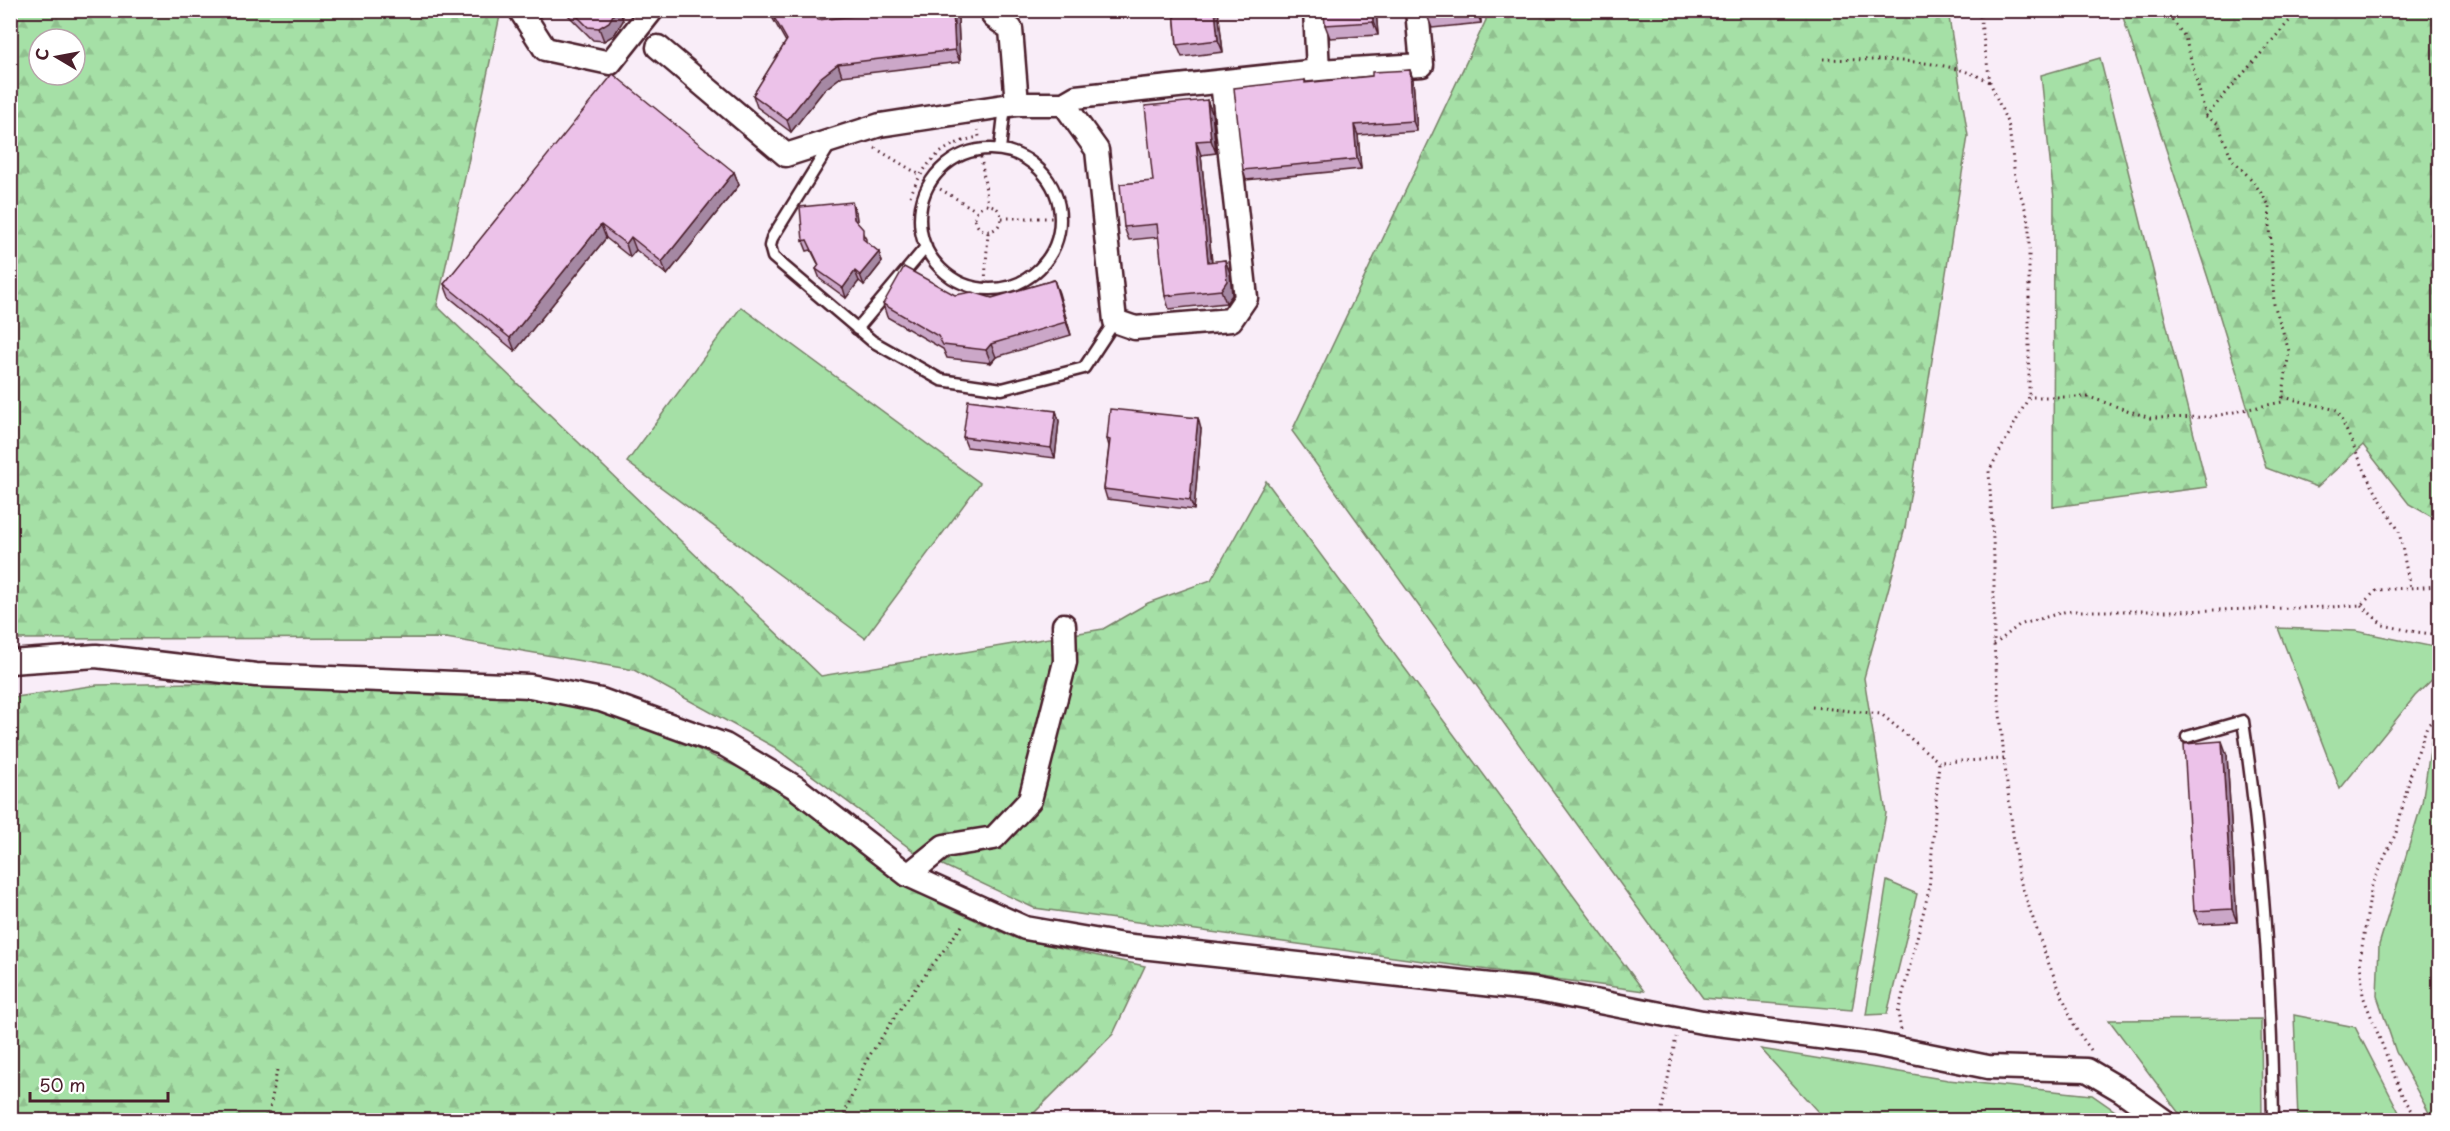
<svg xmlns="http://www.w3.org/2000/svg" width="2450" height="1131" viewBox="0 0 2450 1131" font-family="'Playpen Sans',sans-serif">
<style>
.green{fill:#a5e0a6;stroke:#788068;stroke-width:1.5}
.forest{fill:url(#forest-firs);stroke:#788068;stroke-width:1.5;fill-rule:evenodd}
.lines{fill:none;stroke-linecap:round;stroke-linejoin:round}
.lane-casing{stroke:#4a1f2b;stroke-width:15}
.street-casing{stroke:#4a1f2b;stroke-width:27}
.path{stroke:#4a1f2b;stroke-width:3;stroke-dasharray:1.5 4.5;stroke-linecap:butt}
.lane{stroke:#fff;stroke-width:10}
.street{stroke:#fff;stroke-width:22}
.wall{fill:#cba7c8;stroke:#4a1f2b;stroke-width:1.5}
.shaded-wall{fill:#a588a3;stroke:#4a1f2b;stroke-width:1.5}
.building{fill:#ecc2e9;stroke:#4a1f2b;stroke-width:1.5}
</style>
<defs>
<pattern id="forest-firs" width="22" height="20" patternUnits="userSpaceOnUse" patternTransform="scale(1.5)"><rect width="22" height="20" fill="#a5e0a6"/><path d="M5 1l3.5 6h-7zM16 11l3.5 6h-7z" fill="#90c08f"/></pattern>
</defs>
<rect width="100%" height="100%" fill="#f9edf8"/>
<filter id="ink" filterUnits="userSpaceOnUse"><feTurbulence type="fractalNoise" baseFrequency=".0167" numOctaves="2"/><feDisplacementMap in="SourceGraphic" scale="12" xChannelSelector="R" yChannelSelector="G"/><feConvolveMatrix kernelMatrix="1 2 1 2 8 2 1 2 1" color-interpolation-filters="sRGB"/></filter>
<g filter="url(#ink)">
<path class="green" d="M 741,307 L 980,483 L 865,638 L 627,462 Z
M 2278,628 L 2356,631 L 2439,648 L 2439,673 L 2415,696 L 2340,789 Z
M 2439,727 L 2440,1120 L 2433,1120 L 2396,1052 L 2377,996 L 2379,945 L 2422,803 L 2433,731 Z
M 1887,881 L 1917,894 L 1887,1014 L 1866,1015 Z
M 2294,1015 L 2355,1027 L 2403,1120 L 2298,1120 Z
M 2261,1019 L 2262,1120 L 2193,1120 L 2178,1112 L 2109,1020 Z
M 1761,1049 L 1948,1080 L 2092,1095 L 2128,1120 L 1820,1120 L 1819,1113 Z"/>
<path class="forest" d="M 10,11 L 501,11 L 437,306 L 821,676 L 1103,629 L 1148,603 L 1211,580 L 1266,481 L 1644,991 L 1034,908 L 915,852 L 774,747 L 634,670 L 446,638 L 11,639 ZM 39,39 L 75,39 L 75,75 L 39,75 Z
M 1485,11 L 1948,11 L 1968,136 L 1905,528 L 1864,678 L 1886,813 L 1852,1010 L 1703,998 L 1292,431 L 1486,20 Z
M 2121,11 L 2439,11 L 2439,521 L 2409,504 L 2363,445 L 2317,487 L 2266,468 L 2208,278 Z
M 2100,58 L 2207,487 L 2053,507 L 2054,199 L 2041,75 Z
M 193,683 L 282,688 L 371,688 L 504,695 L 581,706 L 658,731 L 750,773 L 816,817 L 866,857 L 940,904 L 1015,938 L 1145,966 L 1113,1034 L 1031,1116 L 1020,1120 L 11,1120 L 10,698 L 97,685 Z"/>
<g class="lines">
<defs>
<path id="lane" d="M 831,143 L 772,238 L 770,246 L 773,257 L 872,341 L 941,380 L 1002,389 L 1084,368 L 1115,321
M920 219a70 70 0 1 1 140 0a70 70 0 1 1-140 0Z
M 1000,149 L 1005,106
M 857,329 L 926,247
M 2187,737 L 2243,721 C 2263,853 2271,987 2273,1120"/>
<path id="street" d="M 520,10 L 545,49 L 610,63 L 652,10
M 993,10 L 994,17 L 1011,29 L 1017,104
M 1315,10 L 1318,71
M 658,47 L 786,155 L 880,125 L 1017,104 L 1064,104 L 1076,97 L 1318,71 L 1422,65 L 1417,10
M 1064,104 L 1097,150 L 1115,321 L 1135,328 L 1231,320 L 1246,298 L 1222,82
M 10,662 L 96,656 L 256,675 L 530,686 L 601,700 L 725,745 L 795,787 L 908,875 L 1025,928 L 1123,945 L 1538,990 L 1702,1022 L 1874,1044 L 1988,1067 L 2087,1070 L 2121,1090 L 2163,1120
M 908,875 L 944,846 L 994,838 L 1030,800 L 1065,662 L 1064,625"/>
</defs>
<use href="#lane" class="lane-casing"/>
<use href="#street" class="street-casing"/>
<path class="path" d="M 1979,10 L 1990,82 L 2009,127 L 2015,177 L 2029,221 L 2029,397
M 2165,10 L 2185,37 L 2206,116
M 1823,59 C 1875,61 1944,56 1990,82
M 875,148 L 920,175
M 981,157 L 988,205
M 935,186 L 977,211
M 910,196 C 925,162 941,144 979,137 L 978,130
M975 218a13 13 0 1 1 26 0a13 13 0 1 1-26 0Z
M 1002,218 L 1052,218
M 985,282 L 988,232
M 2283,397 L 2337,410 L 2370,482 L 2399,531 L 2410,588
M 2361,605 L 2383,625 L 2416,632 L 2440,635
M 1994,645 L 2019,625 L 2067,611 L 2176,611 L 2331,607 L 2361,605 L 2377,590 L 2440,586
M 1812,707 L 1881,714 L 1939,762
M 1901,1030 L 1898,1013 L 1929,890 L 1939,762 L 2004,759
M 2091,1050 L 2076,1029 L 2048,962 L 2018,875 L 2004,759 L 1994,645 L 1994,557 L 1989,471 L 2029,397 L 2089,397 L 2150,418 L 2210,417 L 2282,402 L 2289,351 L 2274,304 L 2269,205 L 2253,181 L 2232,159 L 2218,124 L 2206,116 L 2299,10
M 269,1114 L 269,1120
M 260,1120 L 269,1114 L 277,1070
M 842,1120 L 866,1061 L 902,1006 L 964,923
M 1660,1120 L 1676,1037
M 2418,1120 L 2402,1095 L 2363,996 L 2360,960 L 2372,884 L 2396,833 L 2412,769 L 2427,726 L 2440,713"/>
<use href="#lane" class="lane"/>
<use href="#street" class="street"/>
</g>
<path class="wall" d="M 563,10 L 620,10 L 623,21 L 614,35 L 604,41 L 593,40 Z
M 768,10 L 813,10 L 818,20 L 958,19 L 960,62 L 842,76 L 824,90 L 791,132 L 757,107 L 753,95 L 786,42 Z
M 1008,10 L 1087,10 L 1018,17 Z
M 1174,10 L 1218,10 L 1223,52 L 1182,57 L 1177,45 Z
M 1324,10 L 1376,10 L 1378,35 L 1330,38 L 1325,25 Z
M 1427,10 L 1480,10 L 1481,23 L 1432,28 L 1427,15 Z
M 1410,70 L 1413,80 L 1417,131 L 1358,135 L 1361,169 L 1246,180 L 1243,170 L 1305,80 L 1306,82 L 1372,76 Z
M 1207,100 L 1212,113 L 1216,153 L 1201,155 L 1212,262 L 1225,260 L 1230,273 L 1232,295 L 1226,303 L 1169,309 L 1165,296 L 1159,237 L 1129,240 L 1124,227 L 1153,181 Z
M 734,172 L 739,185 L 667,275 L 636,250 L 630,257 L 606,238 L 515,351 L 449,297 L 444,284 Z
M 856,212 L 857,223 L 866,239 L 866,242 L 879,252 L 882,262 L 864,285 L 859,281 L 846,298 L 820,279 L 816,269 L 819,266 L 811,250 L 807,251 L 803,241 Z
M 1054,280 L 1071,335 L 996,357 L 991,363 L 947,358 L 943,349 L 887,317 L 883,304 L 955,295 L 992,298 Z
M 1056,411 L 1059,421 L 1055,458 L 967,447 L 963,437 Z
M 1201,429 L 1194,510 L 1107,499 L 1104,489 L 1109,446 L 1107,439 Z
M 2227,755 L 2237,922 L 2199,924 L 2194,911 Z"/>
<path class="shaded-wall" d="M 616,10 L 620,10 L 623,21 L 614,35 L 604,41 L 599,28 Z
M 953,10 L 955,10 L 958,19 L 960,62 L 955,50 Z
M 1215,10 L 1218,10 L 1223,52 L 1218,40 Z
M 1372,10 L 1376,10 L 1378,35 L 1373,22 Z
M 1476,10 L 1480,10 L 1481,23 Z
M 838,64 L 842,76 L 824,90 L 791,132 L 787,120 L 820,78 Z
M 1410,70 L 1413,80 L 1417,131 L 1413,121 Z
M 1207,100 L 1212,113 L 1216,153 L 1211,140 Z
M 1354,125 L 1358,135 L 1361,169 L 1357,159 Z
M 1196,141 L 1201,155 L 1213,275 L 1208,262 Z
M 734,172 L 739,185 L 667,275 L 662,262 Z
M 852,202 L 856,212 L 858,229 L 854,219 Z
M 601,225 L 606,238 L 515,351 L 510,338 Z
M 631,237 L 636,250 L 630,257 L 626,244 Z
M 879,252 L 882,262 L 864,285 L 860,275 Z
M 1225,260 L 1230,273 L 1232,295 L 1226,303 L 1221,290 Z
M 855,271 L 859,281 L 846,298 L 843,288 Z
M 1054,280 L 1059,293 L 1071,335 L 1066,322 Z
M 991,344 L 996,357 L 991,363 L 986,350 Z
M 1056,411 L 1059,421 L 1055,458 L 1051,448 Z
M 1198,418 L 1201,429 L 1194,510 L 1190,500 Z
M 2222,741 L 2227,755 L 2237,922 L 2232,909 Z"/>
<path class="building" d="M 571,10 L 616,10 L 609,22 L 599,28 L 588,27 Z
M 770,10 L 813,10 L 818,20 L 912,10 L 953,10 L 955,50 L 838,64 L 820,78 L 787,120 L 753,95 L 787,40 Z
M 1174,10 L 1215,10 L 1218,40 L 1177,45 Z
M 1324,10 L 1372,10 L 1373,22 L 1325,25 Z
M 1427,10 L 1472,10 L 1427,15 Z
M 1410,70 L 1413,121 L 1354,125 L 1357,159 L 1243,170 L 1234,88 L 1305,80 L 1305,83 L 1372,76 L 1372,72 Z
M 613,74 L 734,172 L 662,262 L 631,237 L 626,244 L 601,225 L 510,338 L 444,284 Z
M 1207,100 L 1211,140 L 1196,141 L 1208,262 L 1225,260 L 1227,281 L 1221,290 L 1165,296 L 1157,224 L 1124,227 L 1120,184 L 1153,181 L 1145,106 Z
M 852,202 L 854,219 L 863,229 L 863,239 L 879,252 L 860,275 L 855,271 L 843,288 L 816,269 L 819,265 L 807,240 L 803,241 L 800,207 Z
M 904,267 L 955,295 L 972,292 L 992,298 L 1054,280 L 1066,322 L 991,344 L 986,350 L 943,345 L 938,336 L 883,304 Z
M 968,400 L 1056,411 L 1051,448 L 963,437 Z
M 1110,409 L 1198,418 L 1190,500 L 1104,489 L 1110,440 L 1107,439 Z
M 2222,741 L 2232,909 L 2194,911 L 2184,744 Z"/>
</g>
<rect width="2450" height="1131" fill="none" stroke="#fff" stroke-width="36"/>
<rect x="18" y="18" width="2414" height="1095" fill="none" stroke="#4a1f2b" stroke-width="2" filter="url(#ink)"/>
<g transform="translate(57 57) rotate(280)"><circle r="28" fill="#ffffff" stroke="#b7a5aa" stroke-width="1.5"/>
<path d="M0-4.5L10 22L0 15L-10 22Z" fill="#4a1f2b"/>
<text y="-9" font-size="16" font-weight="bold" text-anchor="middle" fill="#4a1f2b">С</text>
</g>
<path d="M30 1092v9h138v-9" fill="none" stroke="#4a1f2b" stroke-width="3"/>
<text x="39" y="1092" font-size="18" fill="#4a1f2b" stroke="#ffffff" stroke-width="4.5" paint-order="stroke">50 m</text>
</svg>
